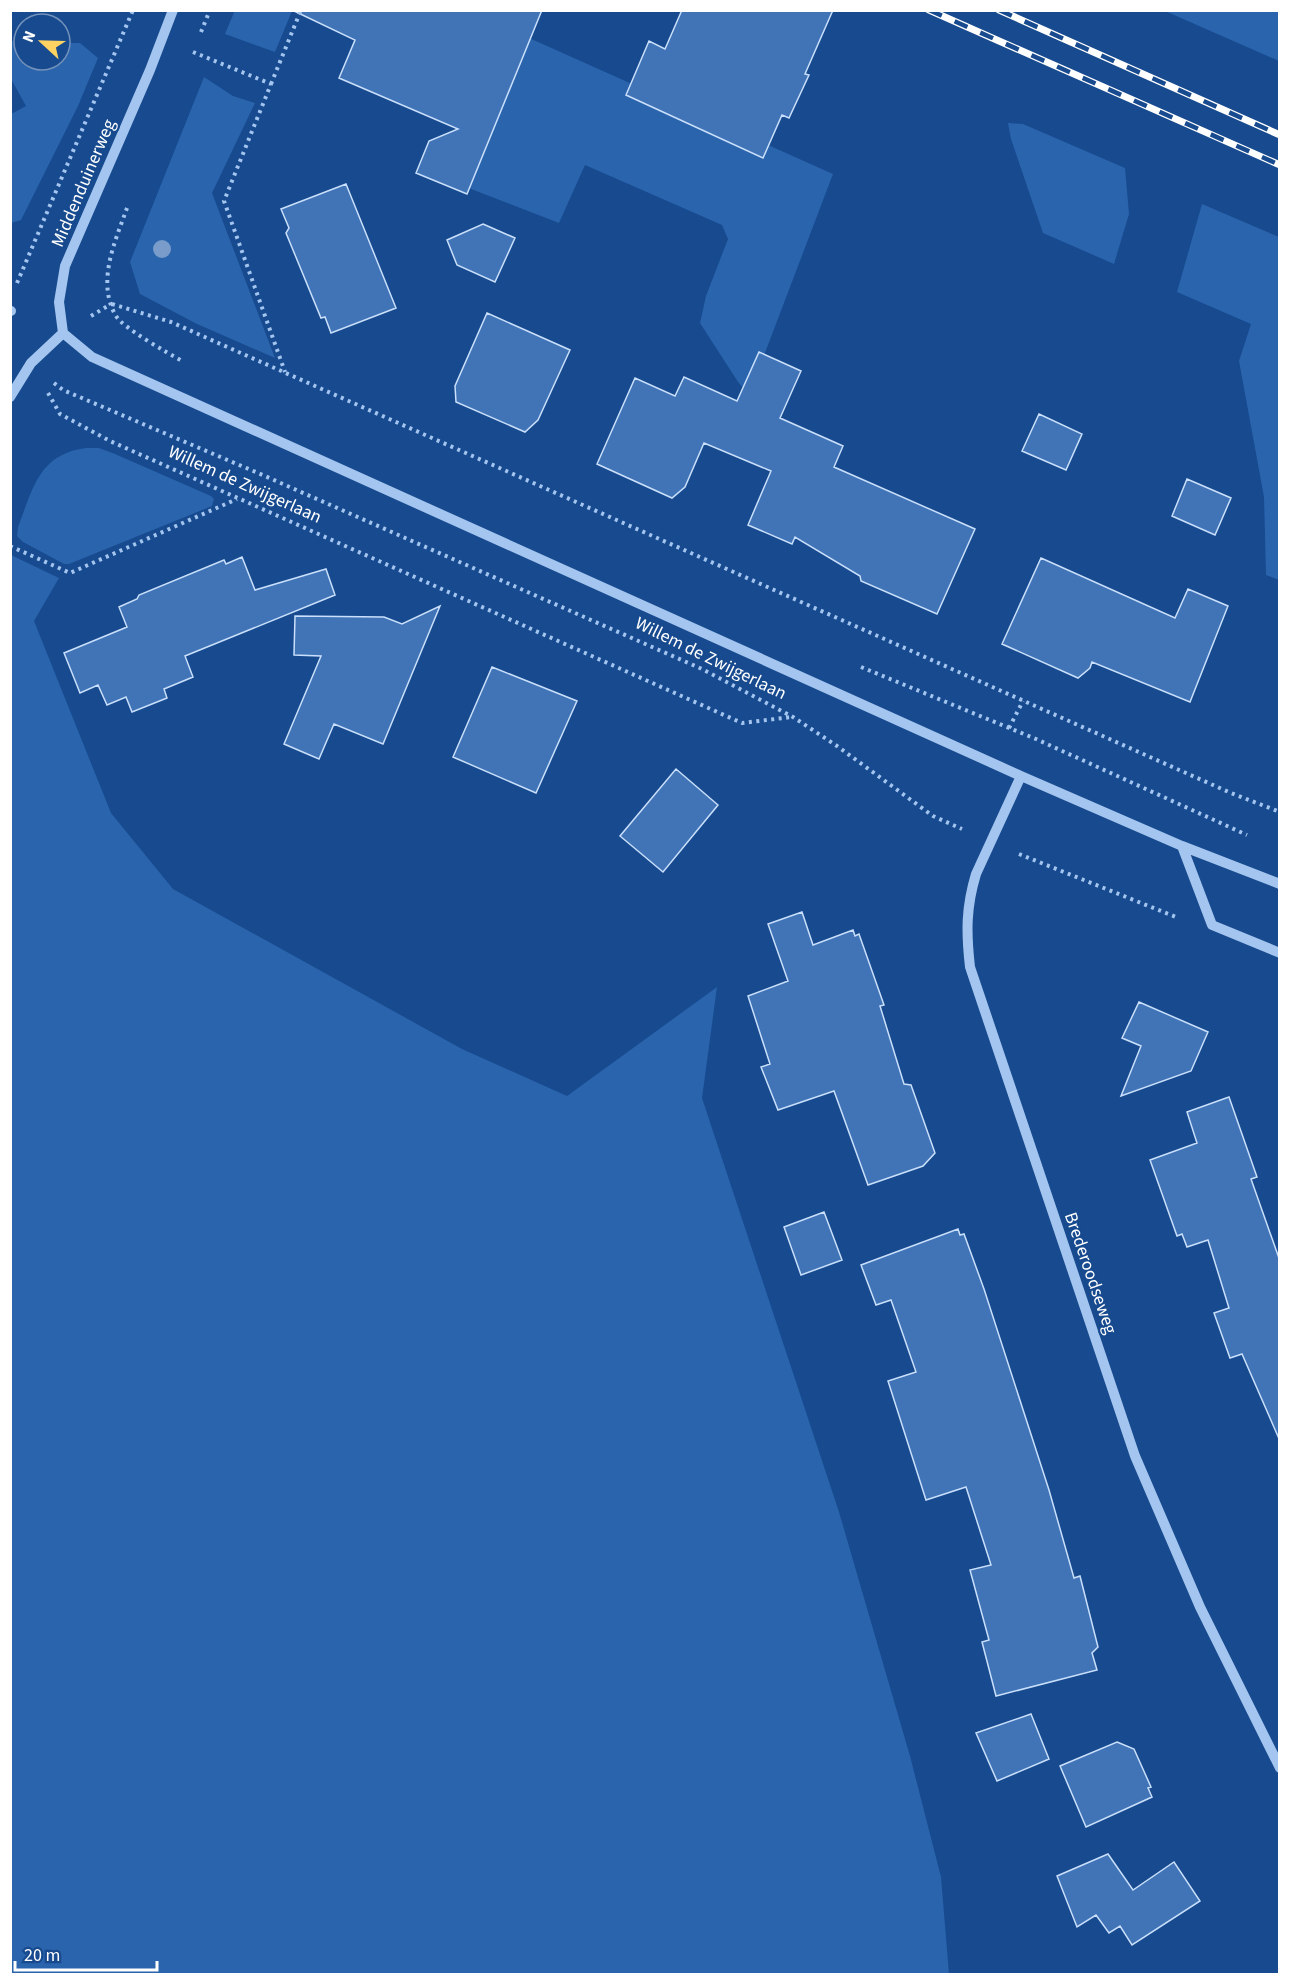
<svg xmlns="http://www.w3.org/2000/svg" width="1290" height="1985" viewBox="0 0 1290 1985" font-family="'Source Sans 3',sans-serif">
<style>
.green{fill:#2a64ad}
.building{fill:#4074b7;stroke:#c9dffb;stroke-width:1.5}
.lines{fill:none;stroke-linecap:round;stroke-linejoin:round}
.path{stroke:#a3c5ef;stroke-width:4;stroke-dasharray:3 4.5;stroke-linecap:butt}
.minor{stroke:#a3c5ef;stroke-width:10}
.rail-casing{stroke:#fff;stroke-width:7}
.rail{stroke:#174a8e;stroke-width:4.5;stroke-dasharray:14;stroke-linecap:butt}
.tree{fill:#799cca}
.labels{text-anchor:middle;stroke-width:4.5;stroke-linejoin:round;paint-order:stroke}
.street-label{font-size:18px;fill:#fff;stroke:#174a8e}
</style>
<rect width="100%" height="100%" fill="#174a8e"/>
<path class="green" d="M 235,10 L 292,11 L 275,52 L 225,34 Z
M 1165,11 L 1279,11 L 1279,61 Z
M 509,29 L 833,174 L 749,395 L 738,382 L 700,323 L 706,296 L 728,239 L 722,225 L 585,165 L 559,223 L 445,179 Z
M 11,41 L 24,41 L 24,60 L 60,60 L 60,43 L 80,43 L 98,58 L 78,106 L 21,220 L 11,223 L 11,114 L 26,106 L 11,79 Z
M 204,77 L 233,96 L 255,103 L 212,193 L 275,358 L 197,324 L 140,294 L 130,262 Z
M 1008,123 L 1023,124 L 1125,168 L 1129,214 L 1114,264 L 1043,233 L 1011,139 Z
M 1202,204 L 1279,237 L 1279,580 L 1266,575 L 1264,497 L 1239,361 L 1251,324 L 1177,292 Z
M 86,448 L 99,448 L 115,454 L 211,496 L 214,499 L 212,506 L 69,564 L 64,564 L 23,542 L 17,536 L 18,527 C 33,488 39,454 86,448 Z
M 11,555 L 59,578 L 34,621 L 111,813 L 173,889 L 462,1049 L 567,1096 L 717,987 L 702,1098 L 839,1512 L 910,1756 L 941,1877 L 949,1974 L 11,1974 Z"/>
<path class="building" d="M 292,10 L 542,10 L 467,194 L 416,173 L 429,141 L 458,129 L 339,78 L 355,40 Z
M 682,10 L 833,10 L 805,74 L 809,75 L 789,118 L 782,115 L 763,158 L 626,95 L 649,41 L 665,49 Z
M 346,184 L 396,308 L 331,333 L 325,317 L 321,318 L 286,233 L 289,228 L 281,209 Z
M 483,224 L 515,238 L 495,282 L 457,265 L 447,240 Z
M 487,313 L 570,350 L 538,420 L 525,432 L 456,402 L 455,386 Z
M 759,352 L 801,371 L 780,418 L 843,446 L 834,467 L 975,529 L 937,614 L 861,581 L 860,576 L 795,537 L 792,544 L 748,525 L 771,471 L 704,443 L 685,487 L 672,498 L 597,464 L 635,378 L 675,396 L 684,377 L 737,401 Z
M 1039,414 L 1082,434 L 1066,470 L 1022,451 Z
M 1187,479 L 1231,498 L 1215,535 L 1172,516 Z
M 242,557 L 255,590 L 326,569 L 335,595 L 185,656 L 193,677 L 164,689 L 167,698 L 132,712 L 126,697 L 107,705 L 98,685 L 80,693 L 64,653 L 127,627 L 119,607 L 137,599 L 139,595 L 224,560 L 226,564 Z
M 1041,558 L 1175,618 L 1188,589 L 1228,606 L 1190,702 L 1092,662 L 1090,668 L 1078,678 L 1002,644 Z
M 440,606 L 383,744 L 334,724 L 319,759 L 284,744 L 321,656 L 294,655 L 295,616 L 384,617 L 402,624 Z
M 492,667 L 577,701 L 536,793 L 453,757 Z
M 676,769 L 718,805 L 663,872 L 620,836 Z
M 802,912 L 813,945 L 853,930 L 855,936 L 859,934 L 884,1005 L 880,1006 L 904,1084 L 911,1085 L 935,1153 L 923,1166 L 868,1185 L 834,1091 L 778,1110 L 761,1067 L 770,1064 L 748,996 L 788,981 L 768,924 Z
M 1139,1002 L 1208,1032 L 1191,1071 L 1121,1096 L 1141,1046 L 1122,1038 Z
M 1229,1097 L 1257,1177 L 1251,1179 L 1280,1261 L 1280,1441 L 1242,1354 L 1230,1358 L 1214,1313 L 1229,1308 L 1208,1240 L 1187,1247 L 1182,1234 L 1177,1236 L 1150,1160 L 1197,1143 L 1187,1112 Z
M 824,1212 L 842,1260 L 801,1275 L 784,1227 Z
M 958,1229 L 960,1235 L 964,1234 L 984,1289 L 1049,1490 L 1074,1578 L 1080,1576 L 1098,1647 L 1092,1653 L 1097,1670 L 996,1696 L 982,1642 L 989,1640 L 970,1570 L 991,1565 L 966,1487 L 926,1500 L 888,1381 L 916,1372 L 891,1300 L 876,1305 L 861,1265 Z
M 1031,1714 L 1049,1759 L 997,1781 L 976,1733 Z
M 1117,1742 L 1134,1749 L 1151,1787 L 1148,1788 L 1152,1797 L 1086,1827 L 1060,1766 Z
M 1108,1854 L 1133,1890 L 1174,1862 L 1200,1901 L 1132,1945 L 1120,1926 L 1109,1933 L 1096,1915 L 1077,1927 L 1057,1876 Z"/>
<g class="lines">
<path class="path" d="M 201,32 L 210,10
M 193,52 L 271,84 L 224,201 L 285,372
M 271,84 L 301,10
M 127,208 C 115,242 96,282 116,316 C 123,328 168,353 182,361
M 17,283 L 133,10
M 112,304 L 171,322 L 1231,793 L 1280,812
M 91,316 L 111,304
M 54,383 L 63,390 L 258,473 L 702,669 L 793,717 L 837,746 L 933,816 L 962,829
M 48,393 L 60,414 L 110,441 L 742,723 L 792,717
M 10,546 L 70,573 L 237,499
M 861,667 L 1036,739 L 1247,835
M 1009,728 L 1023,701
M 1019,854 L 1176,917"/>
<path class="minor" d="M 10,311 L 11,311
M 63,333 L 92,357 L 1021,776 L 1182,846 L 1280,884
M 63,333 L 59,302 L 65,266 L 150,70 L 173,10
M 10,397 L 31,363 L 63,333
M 1021,776 L 976,874 C 966,907 966,932 970,967 L 1135,1456 L 1200,1607 L 1280,1768
M 1182,846 L 1212,925 L 1280,953"/>
<defs>
<path id="rail" d="M 929,10 L 1280,165
M 999,10 L 1280,135"/>
</defs>
<use href="#rail" class="rail-casing"/>
<use href="#rail" class="rail"/>
</g>
<circle class="tree" cx="162" cy="249" r="9"/>
<g class="labels">
<g class="street-label">
<text transform="translate(83 183) rotate(-67)" y="6">Middenduinerweg</text>
<text transform="translate(245 484) rotate(24)" y="6">Willem de Zwijgerlaan</text>
<text transform="translate(711 658) rotate(26)" y="6">Willem de Zwijgerlaan</text>
<text transform="translate(1091 1273) rotate(71)" y="6">Brederoodseweg</text>
</g>
</g>
<rect width="1290" height="1985" fill="none" stroke="#ffffff" stroke-width="24"/>
<g transform="translate(42 42) rotate(292)"><circle r="28" fill="#174a8e" stroke="#7492bb" stroke-width="1.5"/>
<path d="M0-4.5L10 22L0 15L-10 22Z" fill="#ffd361"/>
<text y="-9" font-size="16" font-weight="bold" text-anchor="middle" fill="#ffffff">N</text>
</g>
<path d="M15 1961v9h142v-9" fill="none" stroke="#ffffff" stroke-width="3"/>
<text x="24" y="1961" font-size="18" fill="#ffffff" stroke="#174a8e" stroke-width="4.5" paint-order="stroke">20 m</text>
</svg>
